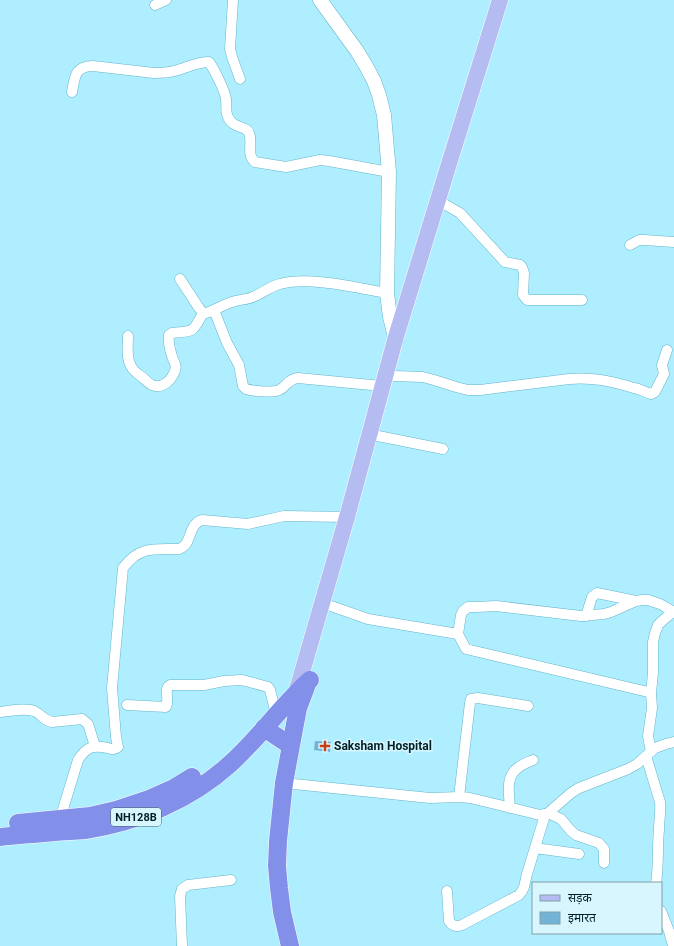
<svg xmlns="http://www.w3.org/2000/svg" width="674" height="946" viewBox="0 0 674 946" font-family="Roboto,'Noto Sans Devanagari',sans-serif">
<style>
.building{fill:#74b3d8}
.lines{fill:none;stroke-linecap:round;stroke-linejoin:round}
.street-casing{stroke:#64b5ca;stroke-width:11}
.secondary-casing{stroke:#64b5ca;stroke-width:15}
.primary-casing{stroke:#fff;stroke-width:17}
.highway-casing{stroke:#fff;stroke-width:19}
.street{stroke:#fff;stroke-width:10}
.secondary{stroke:#fff;stroke-width:14}
.primary{stroke:#b5bcf2;stroke-width:16}
.highway{stroke:#8390ea;stroke-width:18}
.poi-dot{fill:#c84016;stroke:#d7f6fe;stroke-width:1.5}
.labels{text-anchor:middle;stroke-width:3;stroke-linejoin:round;paint-order:stroke}
.shield{fill:#d7f6fe;stroke:#406068;stroke-width:1}
.shield-label{font-size:11px;font-weight:bold;fill:#002028}
.poi-label{font-size:12px;font-weight:bold;fill:#002028;stroke:#d7f6fe;text-anchor:start}
</style>
<rect width="100%" height="100%" fill="#afeeff"/>
<path class="building" d="M 315,741 L 331,742 L 330,752 L 314,750 Z"/>
<g class="lines">
<defs>
<path id="street" d="M 233,0 L 230,49 L 232,57 L 240,79
M 155,5 L 166,0
M 72,92 C 75,78 74,66 93,66 L 154,73 C 161,73 167,73 174,71 C 186,68 197,62 209,62 C 214,69 225,91 226,99 C 227,105 225,112 228,117 C 233,129 246,125 249,133 C 253,142 246,155 255,162 L 286,167 L 320,160 L 329,161 L 389,172
M 437,203 L 446,205 L 460,213 L 505,262 L 520,265 L 522,267 L 524,273 L 523,295 L 527,300 L 582,300
M 630,245 L 639,240 L 644,240 L 674,242
M 180,279 L 199,308 L 203,313 L 206,313 C 215,310 223,305 232,302 C 240,299 248,300 255,296 C 264,292 271,286 280,284 C 309,276 358,288 387,293
M 214,310 L 227,343 L 239,365 L 243,386 L 246,389 C 252,391 273,393 279,390 C 287,387 287,379 298,378 L 382,386
M 128,336 C 128,346 126,358 131,366 C 133,371 138,374 142,377 C 145,379 148,383 152,385 C 161,389 170,382 174,373 C 178,365 174,364 172,356 C 170,350 168,341 169,335 L 172,333 C 195,331 192,333 203,313
M 394,376 L 423,377 L 434,380 L 456,387 L 468,390 L 480,390 L 569,379 C 593,377 611,381 634,388 C 640,389 645,392 651,394 L 655,392 L 664,374 L 662,365 L 667,350
M 378,436 L 443,449
M 331,606 L 368,619 L 458,634 L 466,649 L 644,691 L 651,693
M 586,616 L 592,597 L 597,593 L 636,601
M 458,634 L 461,615 L 463,611 L 468,607 L 476,607 L 496,606 L 581,616 L 604,614 L 611,612 L 636,601 L 642,600 L 648,600 L 660,604 L 674,612
M 127,705 L 166,707 C 170,699 163,689 170,685 L 204,685 L 224,681 L 241,680 L 246,681 L 268,687 L 270,690 L 276,714
M 0,712 C 9,711 28,707 36,712 C 43,716 43,720 52,722 L 82,719 L 88,724 L 95,746
M 651,752 L 648,736 L 652,708 L 651,693 L 653,673 L 653,642 L 655,633 L 658,625 L 662,621 L 674,611
M 646,756 L 660,802 C 661,812 659,820 659,830 C 657,848 659,865 656,883
M 284,783 L 430,798 L 459,797 L 470,798 L 491,803 L 540,815 L 548,813 L 571,793 L 579,788 L 628,769 L 637,764 L 655,748 L 666,744 L 674,742
M 459,797 L 470,703 L 471,699 L 478,698 L 528,706
M 510,808 C 509,793 505,776 519,767 C 523,764 529,762 533,760
M 548,813 L 561,819 L 571,831 L 576,835 L 599,843 L 604,849 L 604,863
M 60,819 L 78,760 C 87,746 93,745 108,748 C 112,749 114,750 118,747 L 116,737 L 112,688 L 123,568 C 139,546 155,549 179,549 C 190,545 188,535 194,526 C 196,523 199,521 202,520 L 248,524 L 284,516 L 347,517
M 535,848 L 579,854
M 447,891 L 449,921 C 452,926 456,927 462,925 L 519,895 L 522,891 L 524,887 L 527,874 L 545,815
M 661,911 L 669,931 L 673,946
M 182,946 L 180,896 L 182,889 L 188,885 L 231,880"/>
<path id="secondary" d="M 320,0 L 357,51 L 366,66 L 374,81 L 379,95 L 384,115 L 389,172 L 387,293 L 390,317 L 396,341"/>
<path id="primary" d="M 296,697 L 296,693 L 347,517 L 395,340 L 448,167 L 500,0"/>
<path id="highway" d="M 264,728 L 291,746
M 18,823 L 90,816 L 116,810 L 149,799 L 174,788 L 192,777
M 0,837 C 18,835 36,834 55,832 C 65,831 75,831 85,830 C 138,822 190,800 230,764 C 259,738 281,706 310,680
M 290,946 L 282,912 L 279,888 L 277,866 L 278,841 L 284,783 L 298,708 L 306,687"/>
</defs>
<use href="#street" class="street-casing"/>
<use href="#secondary" class="secondary-casing"/>
<use href="#primary" class="primary-casing"/>
<use href="#highway" class="highway-casing"/>
<use href="#street" class="street"/>
<use href="#secondary" class="secondary"/>
<use href="#primary" class="primary"/>
<use href="#highway" class="highway"/>
</g>
<path class="poi-dot" d="M323 740h4v4h4v4h-4v4h-4v-4h-4v-4h4z"/>
<g class="labels">
<rect class="shield" x="111" y="808" width="50" height="18" rx="3"/>
<g class="shield-label">
<text x="136" y="821">NH128B</text>
</g>
<g class="poi-label">
<text x="334" y="750">Saksham Hospital</text>
</g>
</g>
<rect x="532" y="882" width="130" height="52" fill="#d7f6fe" stroke="#81a0a8"/>
<rect x="540" y="895" width="20" height="6" fill="#b5bcf2" stroke="#81a0a8"/>
<text x="568" y="902" font-size="12" fill="#002028">सड़क</text>
<rect x="540" y="912" width="20" height="12" fill="#74b3d8" stroke="#81a0a8"/>
<text x="568" y="922" font-size="12" fill="#002028">इमारत</text>
</svg>
